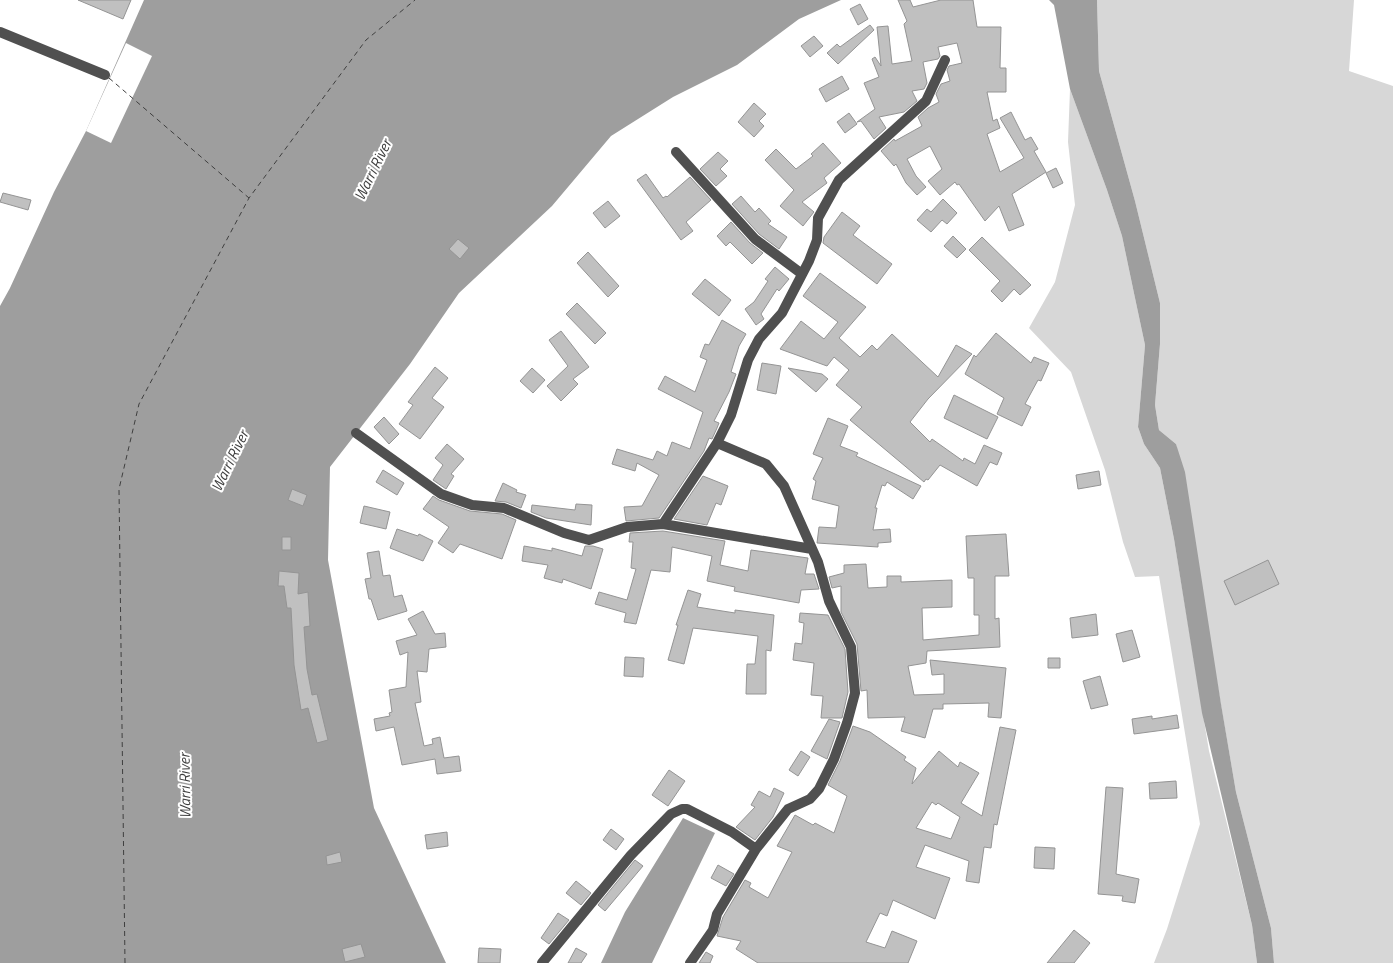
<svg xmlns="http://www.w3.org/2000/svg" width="1393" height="963" viewBox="0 0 1393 963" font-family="'Titillium Web',sans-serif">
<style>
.green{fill:#d7d7d7}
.water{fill:#9e9e9e}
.pier{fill:#fff}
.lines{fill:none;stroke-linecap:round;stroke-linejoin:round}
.ferry{stroke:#3f3f3f;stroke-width:1;stroke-dasharray:5 4;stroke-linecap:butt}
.building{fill:#c0c0c0;stroke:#949494;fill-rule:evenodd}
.minor{stroke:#505050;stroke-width:10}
.labels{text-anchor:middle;stroke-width:4;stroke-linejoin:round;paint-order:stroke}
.water-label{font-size:15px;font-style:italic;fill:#3f3f3f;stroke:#fff}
</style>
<rect width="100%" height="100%" fill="#fff"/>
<path class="green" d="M 1097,0 L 1354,0 L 1349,71 L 1393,86 L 1393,963 L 1274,963 L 1271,928 L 1236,792 L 1176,444 L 1159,430 L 1155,405 L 1160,344 L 1160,303 L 1135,201 L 1099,71 Z
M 1070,89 L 1107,190 L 1122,236 L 1135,298 L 1145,345 L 1138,427 L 1144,444 L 1160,468 L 1174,539 L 1209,751 L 1252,925 L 1257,963 L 1154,963 L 1167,929 L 1200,824 L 1159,576 L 1135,577 L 1123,542 L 1105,470 L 1071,372 L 1029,328 L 1055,282 L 1075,205 L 1068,142 Z"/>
<path class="water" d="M 144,0 L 841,0 L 799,19 L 737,65 L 673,97 L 611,136 L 552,206 L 459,293 L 410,364 L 330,467 L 328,560 L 374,808 L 446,963 L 0,963 L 0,306 L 10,288 L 54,192 L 86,131 Z
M 1049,0 L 1097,0 L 1099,71 L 1135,201 L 1160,303 L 1160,344 L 1155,405 L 1159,430 L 1176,444 L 1185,472 L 1221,704 L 1236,792 L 1271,928 L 1274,963 L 1257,963 L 1252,925 L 1202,713 L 1174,539 L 1160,468 L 1144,444 L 1138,427 L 1145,345 L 1135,298 L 1122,236 L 1107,190 L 1070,89 L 1054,5 Z
M 683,818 L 715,833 L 652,963 L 601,963 L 625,912 Z"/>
<path class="pier" d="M 126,43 L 152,56 L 111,143 L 86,131 Z"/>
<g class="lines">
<path class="ferry" d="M 109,78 L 249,198
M 125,963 L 119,489 L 139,404 L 249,198 L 366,40 L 415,0"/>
</g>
<path class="building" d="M 78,0 L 131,0 L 123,19 Z
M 898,0 L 910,0 L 913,7 L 941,0 L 973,0 L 977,27 L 1001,27 L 1000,68 L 1006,68 L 1006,92 L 987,92 L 993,121 L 997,119 L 1000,128 L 987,134 L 1000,172 L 1024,158 L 1000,118 L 1011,112 L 1025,140 L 1031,137 L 1038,149 L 1034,151 L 1046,172 L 1012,194 L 1024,225 L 1009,231 L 999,206 L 985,221 L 959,184 L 957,185 L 955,182 L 940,195 L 928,181 L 942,169 L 930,146 L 907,159 L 916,176 L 926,187 L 917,195 L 906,183 L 896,164 L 894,166 L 881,151 L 894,139 L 895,141 L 922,126 L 918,117 L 928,108 L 939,102 L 936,94 L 941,84 L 950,81 L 947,70 L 949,66 L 962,63 L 957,43 L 938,47 L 940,56 L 938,59 L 923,62 L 927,83 L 924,89 L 912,91 L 917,101 L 904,112 L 879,117 L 886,128 L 874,139 L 861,121 L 857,122 L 875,109 L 864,83 L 879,77 L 872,59 L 875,57 L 881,66 L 877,27 L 888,26 L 892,64 L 912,61 L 904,24 L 907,21 Z
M 860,4 L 868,19 L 858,25 L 850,9 Z
M 870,25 L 874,30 L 838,64 L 827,53 L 837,44 L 840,47 Z
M 814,36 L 823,46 L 810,57 L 801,46 Z
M 842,76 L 849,89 L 826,102 L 819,89 Z
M 754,103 L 766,114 L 759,121 L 764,126 L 754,137 L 738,122 Z
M 849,113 L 857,124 L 845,133 L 837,122 Z
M 823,143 L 841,163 L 824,178 L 827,183 L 802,202 L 814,212 L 803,226 L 780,206 L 794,190 L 765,160 L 776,149 L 796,169 L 813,156 L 811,154 Z
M 718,152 L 728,161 L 720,169 L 727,176 L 716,186 L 700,169 Z
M 1056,168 L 1063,183 L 1053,188 L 1046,173 Z
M 646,174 L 663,198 L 666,196 L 667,197 L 690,177 L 711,200 L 686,222 L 693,231 L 681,240 L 637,180 Z
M 3,193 L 31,200 L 28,210 L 0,202 Z
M 741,196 L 755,212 L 759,208 L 771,221 L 768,224 L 787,237 L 779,249 L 759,234 L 732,204 Z
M 943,199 L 957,213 L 947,224 L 942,220 L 931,232 L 917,220 L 927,209 L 931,212 Z
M 608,201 L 620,216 L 605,228 L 593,213 Z
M 842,212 L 860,226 L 853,235 L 892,264 L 877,284 L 823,243 L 824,237 Z
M 731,222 L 750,243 L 763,253 L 752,264 L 730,242 L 726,246 L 717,236 Z
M 953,236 L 966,249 L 957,258 L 944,246 Z
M 982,237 L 1031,285 L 1020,295 L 1014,289 L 1002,302 L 991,291 L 1000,281 L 969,250 Z
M 458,239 L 469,248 L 460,259 L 449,249 Z
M 588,252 L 619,286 L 608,297 L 577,263 Z
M 775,267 L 789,279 L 779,291 L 777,289 L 761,314 L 764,319 L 756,325 L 745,309 L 754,302 L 768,281 L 765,279 Z
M 820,273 L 866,307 L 839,338 L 860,357 L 872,345 L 877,350 L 892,334 L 938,377 L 956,345 L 972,354 L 928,399 L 910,422 L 930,442 L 932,439 L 963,461 L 964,458 L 975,464 L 984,445 L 1002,453 L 997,465 L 990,462 L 977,486 L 940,465 L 928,480 L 926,479 L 924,482 L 850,420 L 862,407 L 836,385 L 849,370 L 834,357 L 827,366 L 780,349 L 801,321 L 824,339 L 838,322 L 803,296 Z
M 705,279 L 731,300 L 719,316 L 692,294 Z
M 577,303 L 606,333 L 595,344 L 566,314 Z
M 722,320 L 746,334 L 739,346 L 731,372 L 736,374 L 729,392 L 714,421 L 719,423 L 717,428 L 712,439 L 709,438 L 704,451 L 659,518 L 626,521 L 624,507 L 642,506 L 659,475 L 637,463 L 635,471 L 612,464 L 617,449 L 653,460 L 657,451 L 667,456 L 672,442 L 690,449 L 703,412 L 658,389 L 665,376 L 695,392 L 707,360 L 700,357 L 705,344 L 709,345 Z
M 561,331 L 589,367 L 573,379 L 578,384 L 561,401 L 547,386 L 568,366 L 549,340 Z
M 996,333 L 1031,363 L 1034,357 L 1049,363 L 1041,381 L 1038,380 L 1025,404 L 1031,407 L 1022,426 L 997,414 L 1004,398 L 965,374 L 974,355 L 976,357 Z
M 762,363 L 781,366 L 776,394 L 757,390 Z
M 435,367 L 448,378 L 432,398 L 444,407 L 420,439 L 399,424 L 413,405 L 408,402 Z
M 532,368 L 545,380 L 533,393 L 520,381 Z
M 788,368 L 822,374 L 828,379 L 816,392 Z
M 954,395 L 998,417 L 987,439 L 944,418 Z
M 384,417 L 399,434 L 389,444 L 374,427 Z
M 828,418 L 848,426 L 840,446 L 858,453 L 856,456 L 921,486 L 913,499 L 887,482 L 885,486 L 882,485 L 875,508 L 877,508 L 873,530 L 890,529 L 891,542 L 878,543 L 878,547 L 817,543 L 819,527 L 836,528 L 839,506 L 812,499 L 816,481 L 813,479 L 823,458 L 813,454 Z
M 447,444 L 464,459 L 451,474 L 454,476 L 446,489 L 433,480 L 443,465 L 435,458 Z
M 383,470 L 404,483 L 397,495 L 376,482 Z
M 1099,471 L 1101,485 L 1078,489 L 1076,475 Z
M 703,476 L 728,486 L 721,505 L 716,503 L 707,525 L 674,519 Z
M 503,483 L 517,490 L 516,492 L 526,495 L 521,508 L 506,502 L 495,501 Z
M 292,489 L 307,495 L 303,506 L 288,500 Z
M 433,496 L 439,500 L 470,511 L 502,514 L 516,520 L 502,559 L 460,544 L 453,553 L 438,543 L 449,527 L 423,509 Z
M 576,504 L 592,505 L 591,525 L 546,518 L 531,512 L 532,505 L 575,510 Z
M 364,506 L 390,512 L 386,529 L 360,523 Z
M 397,529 L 418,536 L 419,534 L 433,541 L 423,561 L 390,548 Z
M 663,531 L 725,541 L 720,565 L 748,571 L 751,550 L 808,558 L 805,574 L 814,574 L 819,589 L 801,590 L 799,603 L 734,591 L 735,587 L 707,581 L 712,556 L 672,547 L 670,572 L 651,570 L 636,624 L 624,622 L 626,613 L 595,604 L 599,592 L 627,600 L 636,569 L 631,568 L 633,542 L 629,542 L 630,533 Z
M 1006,534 L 1009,576 L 995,576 L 995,619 L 999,618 L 1000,647 L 927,651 L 926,663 L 908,666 L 914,695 L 944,694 L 944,674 L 932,675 L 930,660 L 1006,668 L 1001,718 L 988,717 L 989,703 L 943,704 L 943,709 L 933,709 L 925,738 L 901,731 L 905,717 L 868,718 L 867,690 L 861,691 L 857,644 L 841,612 L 841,586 L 832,588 L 829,577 L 844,573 L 844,565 L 866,564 L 868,588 L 887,587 L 887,576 L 901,576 L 901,582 L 952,580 L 952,607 L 922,608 L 923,640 L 979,635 L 979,615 L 974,615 L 974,578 L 968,578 L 966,536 Z
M 282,537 L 291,537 L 291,550 L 282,550 Z
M 524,546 L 552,551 L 552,548 L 582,556 L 585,546 L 593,546 L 603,549 L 591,589 L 563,579 L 562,583 L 544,578 L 548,565 L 522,561 Z
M 379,551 L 383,576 L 390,575 L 394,597 L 402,595 L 407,611 L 378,620 L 371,599 L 369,599 L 365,579 L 371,578 L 367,553 Z
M 1268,560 L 1279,584 L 1235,605 L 1224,581 Z
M 279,571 L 299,573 L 298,594 L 308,592 L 310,626 L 304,627 L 307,669 L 312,695 L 317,694 L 328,740 L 317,743 L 308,708 L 301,710 L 294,665 L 291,608 L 287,608 L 284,586 L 278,586 Z
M 688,590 L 701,594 L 697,607 L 735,613 L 735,610 L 774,615 L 771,651 L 766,650 L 766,694 L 746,694 L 747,664 L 755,664 L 758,636 L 693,628 L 684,664 L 668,660 L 678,625 L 676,625 Z
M 423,611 L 435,634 L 445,633 L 446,647 L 429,649 L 427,672 L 417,671 L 421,702 L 415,703 L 424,746 L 433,744 L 432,739 L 440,737 L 444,758 L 459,756 L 461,771 L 437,774 L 435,759 L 402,765 L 394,727 L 376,731 L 374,719 L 390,716 L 389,713 L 392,712 L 389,690 L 406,687 L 408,652 L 400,655 L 396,641 L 417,635 L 408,619 Z
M 800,613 L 828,615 L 845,649 L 848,692 L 842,718 L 821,718 L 823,696 L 811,695 L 814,663 L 793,660 L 795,643 L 802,644 L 804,623 L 799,622 Z
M 1096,614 L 1098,635 L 1072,638 L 1070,618 Z
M 1132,630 L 1140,657 L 1123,662 L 1116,634 Z
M 625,657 L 644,658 L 643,677 L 624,676 Z
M 1048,658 L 1060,658 L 1060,668 L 1048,668 Z
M 1100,676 L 1108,705 L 1091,709 L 1083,681 Z
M 1177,715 L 1179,728 L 1134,734 L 1132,719 L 1152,716 L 1152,719 Z
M 829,719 L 840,722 L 827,759 L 811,751 Z
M 853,726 L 870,732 L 906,757 L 904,760 L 916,768 L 912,784 L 939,751 L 958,767 L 960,762 L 979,773 L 961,803 L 982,816 L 1000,727 L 1016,730 L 997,825 L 994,824 L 991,848 L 984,847 L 979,883 L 966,881 L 969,861 L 925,845 L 916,867 L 950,878 L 935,919 L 893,900 L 887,916 L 880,913 L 866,942 L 885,948 L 892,931 L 917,941 L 908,963 L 758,963 L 736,949 L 741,941 L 717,936 L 723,917 L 745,880 L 751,883 L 749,887 L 768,898 L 792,852 L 777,846 L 795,815 L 813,825 L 815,823 L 834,833 L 847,796 L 828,785 L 840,761 ZM 932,802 L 936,805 L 938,803 L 960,817 L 951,839 L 916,828 Z
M 801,751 L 810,757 L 798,776 L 789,770 Z
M 669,770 L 685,781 L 668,806 L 652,795 Z
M 1176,781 L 1177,798 L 1150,799 L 1149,783 Z
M 1106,787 L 1123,788 L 1116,874 L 1139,879 L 1135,903 L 1122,901 L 1123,896 L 1098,894 Z
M 774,788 L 784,793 L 773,817 L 755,840 L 736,827 L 755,807 L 751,805 L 759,791 L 770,797 Z
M 611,829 L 624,839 L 616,850 L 603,840 Z
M 447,832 L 448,846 L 427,849 L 425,835 Z
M 1035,847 L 1055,848 L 1054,869 L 1034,868 Z
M 340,852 L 342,862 L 327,865 L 326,856 Z
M 635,860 L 643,866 L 605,911 L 598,905 Z
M 718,865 L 734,874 L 726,886 L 711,878 Z
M 576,881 L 591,893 L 581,905 L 566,893 Z
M 558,913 L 569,920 L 549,944 L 541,938 Z
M 1074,930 L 1090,943 L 1074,963 L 1047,963 Z
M 361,944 L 365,957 L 345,962 L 342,949 Z
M 479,948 L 501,949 L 500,963 L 478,963 Z
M 576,948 L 587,954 L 581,963 L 568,963 Z
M 706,952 L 713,956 L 710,963 L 699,963 Z"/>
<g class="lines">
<path class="minor" d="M 0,32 L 105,75
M 676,152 L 755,239 L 802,274
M 356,433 L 441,494 L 472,505 L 504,508 L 564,533 L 589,540 L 627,527 L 663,524 L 812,549
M 663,524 L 717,443 L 731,415 L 748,360 L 759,339 L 782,313 L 809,261 L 817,240 L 818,218 L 839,180 L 926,101 L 945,60
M 542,963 L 631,855 L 671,814 L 682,809 L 687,809 L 732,832 L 756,849
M 690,963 L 713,930 L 717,914 L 756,849 L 788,809 L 810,799 L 819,789 L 834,759 L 847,723 L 855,693 L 851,647 L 829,601 L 818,562 L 784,486 L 766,464 L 717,443"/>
</g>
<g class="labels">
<g class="water-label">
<text transform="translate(373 170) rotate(-64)" y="5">Warri River</text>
<text transform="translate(230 461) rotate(-64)" y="5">Warri River</text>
<text transform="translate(185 786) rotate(-91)" y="5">Warri River</text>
</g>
</g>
</svg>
